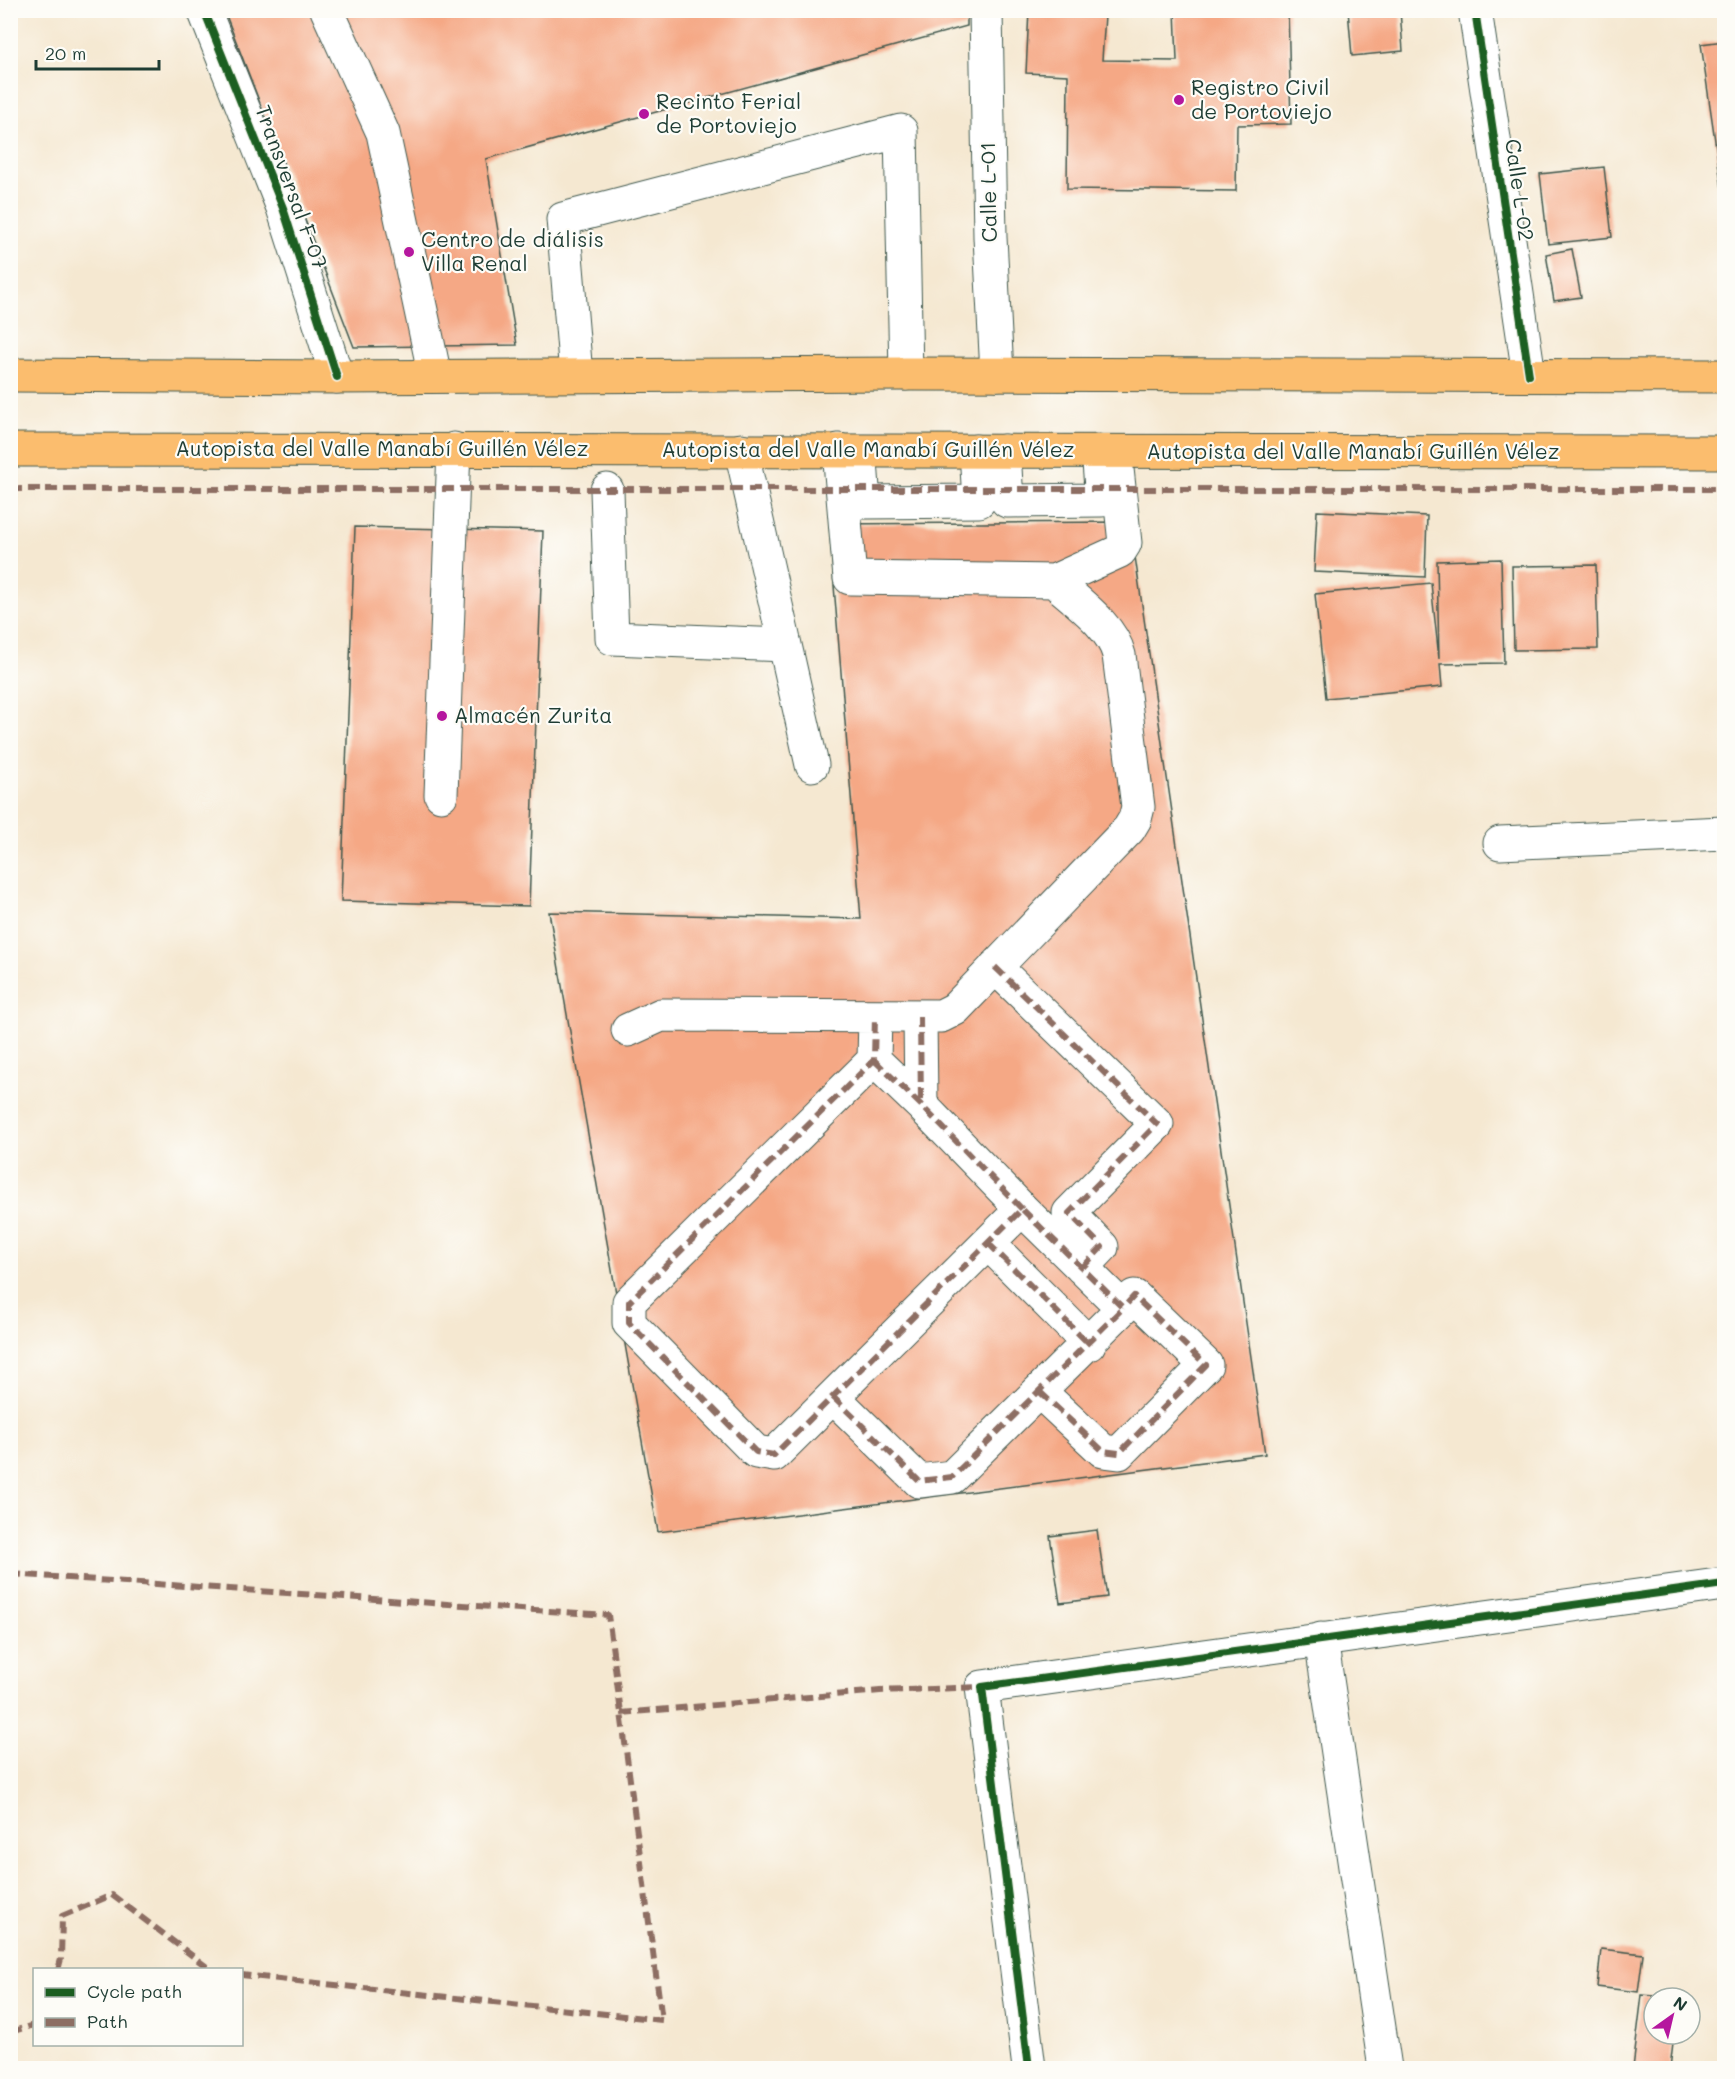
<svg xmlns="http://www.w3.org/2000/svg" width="1735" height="2079" viewBox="0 0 1735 2079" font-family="Mali,sans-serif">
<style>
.building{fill:#f5a885}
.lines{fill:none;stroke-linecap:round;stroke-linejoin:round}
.minor-casing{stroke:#3f574c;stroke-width:35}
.major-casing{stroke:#3f574c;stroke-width:35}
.minor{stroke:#fff;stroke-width:33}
.major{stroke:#fbbd6e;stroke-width:33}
.quiet{stroke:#8d6e63;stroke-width:6;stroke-dasharray:12 6;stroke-linecap:butt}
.cycleway-casing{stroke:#fdfcf7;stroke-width:11}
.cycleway{stroke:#1b5e20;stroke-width:8}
.poi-dot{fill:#b5179e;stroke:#fdfcf7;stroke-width:2}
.labels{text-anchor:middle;stroke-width:4.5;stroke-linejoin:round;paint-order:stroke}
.poi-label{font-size:21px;fill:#1f3d34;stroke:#fdfcf7;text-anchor:start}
.street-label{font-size:21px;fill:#1f3d34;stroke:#fdfcf7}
</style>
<rect width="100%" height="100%" fill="#fdfcf7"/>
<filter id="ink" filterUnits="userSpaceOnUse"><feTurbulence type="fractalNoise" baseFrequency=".0167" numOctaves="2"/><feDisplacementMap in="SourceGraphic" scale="12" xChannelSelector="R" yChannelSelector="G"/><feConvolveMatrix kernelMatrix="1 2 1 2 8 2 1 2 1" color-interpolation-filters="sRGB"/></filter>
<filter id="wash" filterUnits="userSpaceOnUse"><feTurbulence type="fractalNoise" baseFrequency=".008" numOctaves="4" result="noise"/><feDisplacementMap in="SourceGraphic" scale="24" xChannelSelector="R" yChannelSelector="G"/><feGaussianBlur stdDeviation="1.35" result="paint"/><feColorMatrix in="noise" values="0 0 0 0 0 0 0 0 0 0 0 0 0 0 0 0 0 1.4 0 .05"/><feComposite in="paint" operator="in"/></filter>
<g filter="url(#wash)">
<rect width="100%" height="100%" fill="#f5e8d1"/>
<g id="blocks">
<path class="building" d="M 224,10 L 967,10 L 967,26 L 486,159 L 517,345 L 354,347 Z
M 1029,10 L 1105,15 L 1102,60 L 1177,61 L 1175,10 L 1288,10 L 1291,124 L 1237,125 L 1236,191 L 1067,189 L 1068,75 L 1026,73 Z
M 1348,10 L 1400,10 L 1403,51 L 1352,56 Z
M 1724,41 L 1724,196 L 1723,196 L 1701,44 Z
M 1604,167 L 1612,237 L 1548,244 L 1540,174 Z
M 1572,249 L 1581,297 L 1554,301 L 1546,254 Z
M 1317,511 L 1427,516 L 1425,577 L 1314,572 Z
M 1130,522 L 1265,1454 L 658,1532 L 549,912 L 861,919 L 829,524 Z
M 355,527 L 543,531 L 529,906 L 341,901 Z
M 1501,559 L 1504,663 L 1440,664 L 1442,687 L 1326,698 L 1315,594 L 1431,583 L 1439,659 L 1437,561 Z
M 1596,565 L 1598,649 L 1514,650 L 1512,566 Z
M 1097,1530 L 1107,1597 L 1060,1603 L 1050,1536 Z
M 1601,1949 L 1643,1954 L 1638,1992 L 1597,1987 Z
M 1642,1995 L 1654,1996 L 1654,2034 L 1674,2034 L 1670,2068 L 1633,2068 Z"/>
</g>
</g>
<g filter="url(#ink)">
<use href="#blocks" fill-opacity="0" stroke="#3f574c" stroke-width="1.5"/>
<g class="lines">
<defs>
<path id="minor" d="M 204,10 L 283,208 L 337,377
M 327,10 L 383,133 L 435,376
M 986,10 L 990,237 L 997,374
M 1475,10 L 1529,375
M 576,375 L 563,219 L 901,131 L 906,374
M 741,450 L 785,645
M 1004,451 L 1007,501 L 1102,500 L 1098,451
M 861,461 L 864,502 L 979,501 L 976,451
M 607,490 L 612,638 L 785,645 L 812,765
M 1054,581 L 1120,551 L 1125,543 L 1117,469
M 441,795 L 454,449
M 1500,843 L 1724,833
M 995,967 L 1157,1124 L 1069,1213 L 1102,1247 L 1082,1268
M 920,1016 L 921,1105
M 628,1030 L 661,1015 L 941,1016 L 955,1009 L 1129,829 L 1135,819 L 1138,807 L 1119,655 C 1112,626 1076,601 1054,581 L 850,578 L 839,450
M 874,1060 L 921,1105 L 1022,1209
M 988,1243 L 1089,1344
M 1040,1392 L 1103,1451 L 1119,1453 L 1206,1365 L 1134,1296 L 1123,1308
M 833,1397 L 919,1481 L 952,1477 L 1123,1308 L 1022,1209 L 774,1455 L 756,1452 L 629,1323 L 629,1302 L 874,1060 L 875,1016
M 1321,1639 L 1385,2068
M 1029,2068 L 982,1687 L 1724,1584"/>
<path id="major" d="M 10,375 L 337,377 L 906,374 L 1724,376
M 10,450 L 1724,452"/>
</defs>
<use href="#minor" class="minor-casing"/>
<use href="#major" class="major-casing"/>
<use href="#minor" class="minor"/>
<use href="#major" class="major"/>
<path class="quiet" d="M 10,489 L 1724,489
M 995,967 L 1157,1124 L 1069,1213 L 1102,1247 L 1082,1268
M 920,1016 L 921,1105
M 874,1060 L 921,1105 L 1022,1209
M 988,1243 L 1089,1344
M 1040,1392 L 1103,1451 L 1119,1453 L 1206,1365 L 1134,1296 L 1123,1308
M 833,1397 L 919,1481 L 952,1477 L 1123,1308 L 1022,1209 L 774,1455 L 756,1452 L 629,1323 L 629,1302 L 874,1060 L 875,1016
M 10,1574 L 608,1615 L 662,2020 L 242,1975
M 621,1713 L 880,1691 L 982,1687
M 58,1970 L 61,1959 L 62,1916 L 112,1895 L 211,1970
M 10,2032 L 34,2025"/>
<defs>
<path id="cycleway" d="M 204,10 L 283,208 L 337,377
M 1475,10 L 1529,375
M 1029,2068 L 982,1687 L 1724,1584"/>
</defs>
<use href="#cycleway" class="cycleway-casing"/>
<use href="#cycleway" class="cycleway"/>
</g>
</g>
<g class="poi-dot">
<circle cx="1179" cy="100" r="6"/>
<circle cx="644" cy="114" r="6"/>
<circle cx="409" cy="252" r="6"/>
<circle cx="442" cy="716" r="6"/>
</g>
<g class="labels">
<g class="poi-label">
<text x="1191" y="95">Registro Civil<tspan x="1191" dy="24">de Portoviejo</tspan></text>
<text x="656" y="109">Recinto Ferial<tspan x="656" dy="24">de Portoviejo</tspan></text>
<text x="421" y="247">Centro de diálisis<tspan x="421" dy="24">Villa Renal</tspan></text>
<text x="454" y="723">Almacén Zurita</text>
</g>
<g class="street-label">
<text transform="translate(291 187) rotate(70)" y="7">Transversal F-07</text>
<text transform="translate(1519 190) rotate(82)" y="7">Calle L-02</text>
<text transform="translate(989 192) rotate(-91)" y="7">Calle L-01</text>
<text x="382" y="456">Autopista del Valle Manabí Guillén Vélez</text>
<text x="868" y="457">Autopista del Valle Manabí Guillén Vélez</text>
<text x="1353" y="459">Autopista del Valle Manabí Guillén Vélez</text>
</g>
</g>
<rect width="1735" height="2079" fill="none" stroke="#fdfcf7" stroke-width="36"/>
<rect x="33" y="1968" width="210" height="78" fill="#fdfcf7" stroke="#a4b0a9" stroke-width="1.5"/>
<rect x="45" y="1988" width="30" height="9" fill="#1b5e20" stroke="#a4b0a9" stroke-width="1.5"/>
<text x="87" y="1998" font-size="18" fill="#1f3d34">Cycle path</text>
<rect x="45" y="2018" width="30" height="9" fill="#8d6e63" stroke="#a4b0a9" stroke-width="1.5"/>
<text x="87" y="2028" font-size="18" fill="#1f3d34">Path</text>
<g transform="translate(1672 2016) rotate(34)"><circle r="28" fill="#fdfcf7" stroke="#a4b0a9" stroke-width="1.5"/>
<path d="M0-4.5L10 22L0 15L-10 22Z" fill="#b5179e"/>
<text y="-9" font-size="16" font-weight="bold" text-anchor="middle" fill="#1f3d34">N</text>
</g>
<path d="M36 60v9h123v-9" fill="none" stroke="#1f3d34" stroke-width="3"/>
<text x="45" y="60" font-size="18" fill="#1f3d34" stroke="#fdfcf7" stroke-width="4.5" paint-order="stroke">20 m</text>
</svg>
